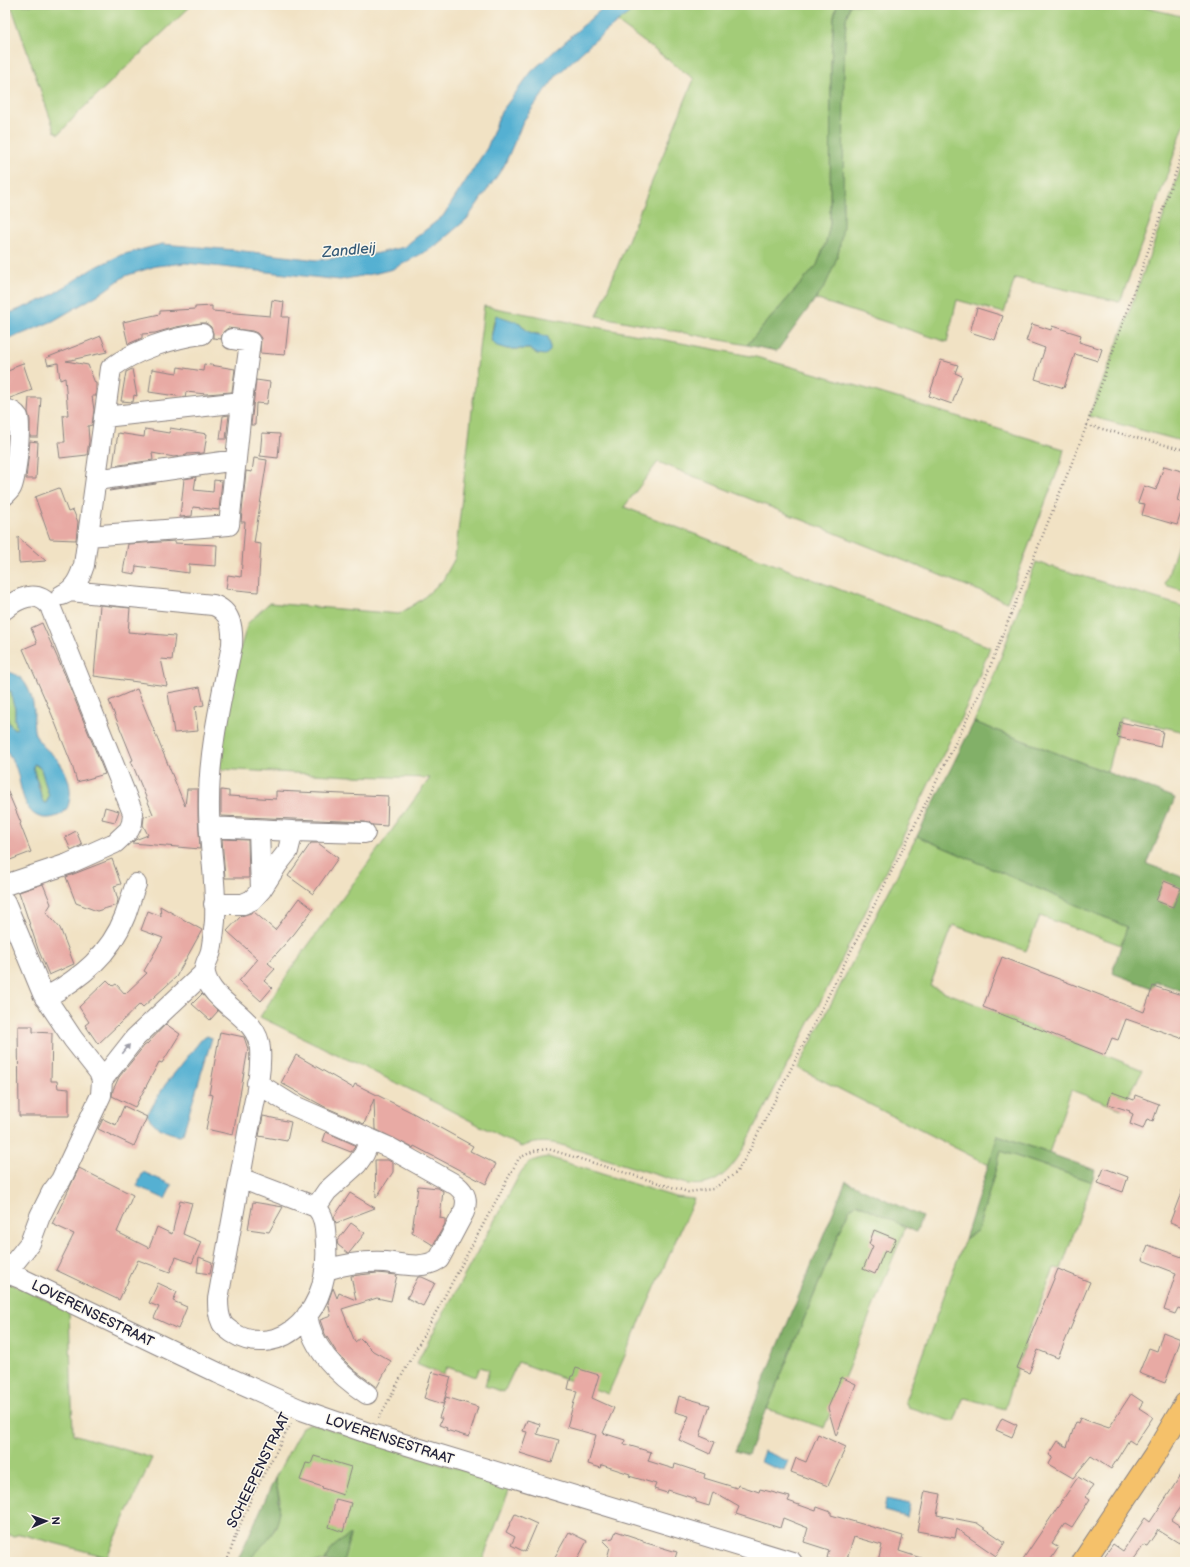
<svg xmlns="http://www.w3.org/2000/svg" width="1190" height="1567" viewBox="0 0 1190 1567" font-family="'Balsamiq Sans',sans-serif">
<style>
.green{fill:#a3cc78;stroke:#62775a;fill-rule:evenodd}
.forest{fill:#82b068;stroke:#526952}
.water{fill:#54b0d2;stroke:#3b6986;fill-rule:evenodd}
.building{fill:#e8aaa4}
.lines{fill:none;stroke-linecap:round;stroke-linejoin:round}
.minor-casing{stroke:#8a8280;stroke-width:22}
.major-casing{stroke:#8a8280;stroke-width:24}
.path{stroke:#8a8280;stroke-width:2.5;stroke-dasharray:1 3;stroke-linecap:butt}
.minor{stroke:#fff;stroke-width:20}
.major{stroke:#f5c16b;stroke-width:22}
.oneway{fill:#9c9ca7}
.labels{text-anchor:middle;stroke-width:3;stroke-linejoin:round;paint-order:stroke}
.street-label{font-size:14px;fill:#22223b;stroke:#fbf7ec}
.water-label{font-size:15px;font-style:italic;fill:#365b77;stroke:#fbf7ec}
</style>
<rect width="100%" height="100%" fill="#fbf7ec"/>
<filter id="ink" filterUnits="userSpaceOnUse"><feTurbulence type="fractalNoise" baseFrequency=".025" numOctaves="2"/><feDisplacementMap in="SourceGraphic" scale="8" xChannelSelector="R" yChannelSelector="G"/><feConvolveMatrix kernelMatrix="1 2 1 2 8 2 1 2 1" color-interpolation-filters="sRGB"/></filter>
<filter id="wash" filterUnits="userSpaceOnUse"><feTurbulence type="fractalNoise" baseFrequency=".012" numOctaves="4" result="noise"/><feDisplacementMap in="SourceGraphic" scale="16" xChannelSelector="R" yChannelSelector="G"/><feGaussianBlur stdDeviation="0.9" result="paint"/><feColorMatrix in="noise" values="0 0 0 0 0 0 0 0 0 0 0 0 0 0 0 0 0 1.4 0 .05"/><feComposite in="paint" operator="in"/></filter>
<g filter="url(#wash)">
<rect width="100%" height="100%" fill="#f1e2c4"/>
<path class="green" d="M 11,5 L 192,5 L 78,113 L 59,134 L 55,132 Z
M 633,5 L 837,5 L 834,17 L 831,63 L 830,224 L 826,242 L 817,265 L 747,345 L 597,316 L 694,79 L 617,22 Z
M 850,5 L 1061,5 L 1083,8 L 1123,9 L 1143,7 L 1185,17 L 1185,122 L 1166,178 L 1120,302 L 1015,278 L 1004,313 L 957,300 L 947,342 L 815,299 C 826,284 833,268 839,250 L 844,63 L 846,19 Z
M 1185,157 L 1185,442 L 1089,416 L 1127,318 Z
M 484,306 L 756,357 L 828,377 L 1064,449 L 1061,462 L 1007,602 L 658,462 L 624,507 L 990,647 L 971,697 L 926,790 L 831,981 L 743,1150 C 728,1174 713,1190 683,1183 L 558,1144 C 544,1141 534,1142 521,1147 L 413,1091 L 260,1017 L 293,966 L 430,778 L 351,776 L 218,769 L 234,669 L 248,623 L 269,603 L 399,614 L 421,600 L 443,580 L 455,558 ZM 494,320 L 520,323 C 526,331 530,333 540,334 L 537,354 L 530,349 L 507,349 L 492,342 L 491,338 Z
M 1185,520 L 1185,591 L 1165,585 Z
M 1036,562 L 1185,607 L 1185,732 L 1121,717 L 1107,772 L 974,722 L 995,673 Z
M 7,690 L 11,691 L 13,703 L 15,708 L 15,720 L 17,728 L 16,729 C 5,727 5,700 5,691 Z
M 34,764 L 41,769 L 49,796 L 46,803 L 44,803 L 41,800 L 40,788 L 33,769 Z
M 917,836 L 1127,927 L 1121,945 L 1040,916 L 1026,951 L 953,925 L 930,986 L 1143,1070 L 1121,1109 L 1071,1090 L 1049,1153 L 998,1135 L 989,1165 L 798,1068 Z
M 1001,1151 L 1092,1182 L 1061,1269 L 1054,1268 L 1027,1337 L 1005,1409 L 965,1398 L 963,1399 L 954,1422 L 908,1407 L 905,1401 L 965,1239 L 978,1230 Z
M 548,1157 L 675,1197 L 694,1199 L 608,1394 L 518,1362 L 504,1392 L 485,1386 L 489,1370 L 480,1367 L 476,1377 L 447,1367 L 443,1375 L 416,1364 L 521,1172 C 529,1161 535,1159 548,1157 Z
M 856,1203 L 906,1226 L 824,1428 L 767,1409 L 849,1210 Z
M 5,1281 L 69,1310 L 73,1434 L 152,1458 L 107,1557 L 20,1534 L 14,1536 L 5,1534 Z
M 310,1423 L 511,1485 L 482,1562 L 343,1562 L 350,1536 C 337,1544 329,1547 325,1562 L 250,1562 L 252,1557 L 276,1528 L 280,1500 L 275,1478 L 302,1427 Z"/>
<path class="forest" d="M 837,5 L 850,5 L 846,19 L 844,63 L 843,226 L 839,250 L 834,266 L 825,286 L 777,351 L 747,345 L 817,265 L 826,242 L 830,224 L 831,63 L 834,17 Z
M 974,722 L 1175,798 L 1147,864 L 1185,878 L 1185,992 L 1155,981 L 1153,990 L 1150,987 L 1112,973 L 1127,927 L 917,836 Z
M 998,1135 L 1095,1170 L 1092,1182 L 1001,1151 L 978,1230 L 965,1239 Z
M 846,1181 L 922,1217 L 916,1232 L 857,1203 L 849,1210 L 748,1455 L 735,1451 Z
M 275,1478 C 284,1519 281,1526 252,1557 L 250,1562 L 237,1562 Z
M 350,1535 L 343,1562 L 325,1562 C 329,1547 338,1543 350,1535 Z"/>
<path class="water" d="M 606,5 L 639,5 L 594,41 L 557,75 L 524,120 L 504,166 L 467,219 L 434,247 L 421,254 L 393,269 L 377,273 L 340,280 L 186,263 L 156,266 L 125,276 L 101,293 L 53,321 L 22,334 L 5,339 L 5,315 L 47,298 L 92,269 L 121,255 L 162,244 L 235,250 L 317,260 L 370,255 L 404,247 L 443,216 L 487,148 L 501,112 L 532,71 Z
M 496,315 L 520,323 C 528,335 534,333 548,337 L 550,344 L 550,351 L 545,355 L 537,354 L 530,349 L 507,349 L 497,346 L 492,342 L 491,338 Z
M 5,672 C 25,672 33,695 34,712 C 34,720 32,728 36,736 C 40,745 49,751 56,758 C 67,771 74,789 68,806 C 65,814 57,817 49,818 C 22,820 22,786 16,768 C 13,761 7,754 5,746 C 4,743 5,738 5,734 C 5,722 5,710 5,698 L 8,722 L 14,729 L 17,728 L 15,720 L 15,708 L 13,703 L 11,691 L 5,691 ZM 34,764 L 37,765 L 41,769 L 49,796 L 46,803 L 44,803 C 42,801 35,775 34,770 C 33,767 33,767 34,764 Z
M 207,1036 L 212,1038 L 183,1133 L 180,1135 C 165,1133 155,1127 147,1115 L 165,1085 L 201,1040 Z
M 143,1172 L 172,1185 L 165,1199 L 137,1186 Z
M 764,1451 L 788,1461 L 784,1471 L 760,1462 Z
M 886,1499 L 910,1504 L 907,1517 L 884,1511 Z"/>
<g id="blocks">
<path class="building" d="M 272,300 L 284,302 L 282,317 L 289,317 L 285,355 L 260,353 L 261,338 L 257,333 L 252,331 L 228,328 L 223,332 L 221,339 L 213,338 L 213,333 L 211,327 L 206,323 L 201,323 L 176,327 L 155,333 L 142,334 L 142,338 L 128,344 L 123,322 L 160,314 L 160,311 L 195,309 L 195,307 L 212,306 L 212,311 L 270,316 Z
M 977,308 L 1003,316 L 995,340 L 970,332 Z
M 1032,324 L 1051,330 L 1052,326 L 1081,335 L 1079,342 L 1102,349 L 1098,361 L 1075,354 L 1064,388 L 1035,379 L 1045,348 L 1026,341 Z
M 101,336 L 107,352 L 66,361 L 88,365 L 95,383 L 96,383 L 96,396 L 92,396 L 94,410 L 92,425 L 88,426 L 89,441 L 87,455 L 60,458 L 58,442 L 65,442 L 63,415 L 68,415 L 65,378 L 60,380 L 58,363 L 48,365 L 46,358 Z
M 941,360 L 958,365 L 955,373 L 962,376 L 952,404 L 929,396 Z
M 23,363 L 32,390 L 10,398 L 5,398 L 5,372 L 13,369 L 15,366 Z
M 204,364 L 235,369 L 232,392 L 206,394 L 186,392 L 185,397 L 183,397 L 149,392 L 152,369 L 177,373 L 178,367 L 203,371 Z
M 132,369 L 137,396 L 134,395 L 133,402 L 121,401 L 126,372 Z
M 256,380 L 270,382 L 267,404 L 256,403 L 255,425 L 251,425 Z
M 29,398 L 41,398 L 38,437 L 30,437 L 30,420 L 28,412 Z
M 229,415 L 226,439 L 220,439 L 223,416 Z
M 170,428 L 207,434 L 204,453 L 187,454 L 187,455 L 174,457 L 152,453 L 153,460 L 113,466 L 118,433 L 144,437 L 145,429 L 169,433 Z
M 262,433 L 280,434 L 278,458 L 260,456 Z
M 30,441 L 38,442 L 36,479 L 26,479 Z
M 254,458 L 267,460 L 254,543 L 261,544 L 258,592 L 226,589 L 228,575 L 241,577 L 245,522 L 241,522 L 246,471 L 252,472 Z
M 1164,466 L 1185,472 L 1178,501 L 1184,503 L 1177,525 L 1142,515 L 1145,504 L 1138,503 L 1144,486 L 1156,490 Z
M 196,477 L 194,490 L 213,492 L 214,480 L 222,481 L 219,510 L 193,507 L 192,516 L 180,517 L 184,479 Z
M 156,483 L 156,484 L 109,491 L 110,490 Z
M 59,488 L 68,512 L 73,510 L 78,522 L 76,540 L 50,539 L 35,497 Z
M 18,537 L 46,561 L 19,563 Z
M 175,541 L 175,543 L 217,545 L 216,566 L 189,564 L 189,573 L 136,566 L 135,574 L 123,572 L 128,544 Z
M 100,605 L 130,608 L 128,632 L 175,636 L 172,660 L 161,659 L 167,686 L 94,676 Z
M 42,623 L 65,675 L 105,774 L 77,782 L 72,765 L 52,715 L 23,649 L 37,643 L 31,628 Z
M 200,687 L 204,705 L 195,707 L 198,731 L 174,733 L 168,693 Z
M 137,689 L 185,806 L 187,789 L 198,789 L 198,816 L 200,849 L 132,843 L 135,840 L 148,835 L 143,825 L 144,817 L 153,814 L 131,761 L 133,760 L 109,701 Z
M 1120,722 L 1163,731 L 1160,747 L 1117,737 Z
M 5,785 L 21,823 L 20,824 L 31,852 L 5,862 Z
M 221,790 L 229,791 L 229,796 L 276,799 L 276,791 L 388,796 L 387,826 L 373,825 L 365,822 L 221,816 Z
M 105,807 L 119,811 L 115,822 L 102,819 Z
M 76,831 L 82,845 L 71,850 L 65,837 Z
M 222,839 L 248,840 L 249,878 L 225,878 Z
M 311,843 L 318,843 L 338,858 L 313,894 L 288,876 Z
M 112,859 L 121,884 L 114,886 L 118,900 L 117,905 L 97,911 L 76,903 L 66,877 Z
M 1164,881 L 1181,888 L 1173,907 L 1156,901 Z
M 43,884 L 51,904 L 46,912 L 60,928 L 74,964 L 49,975 L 38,949 L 19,892 Z
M 299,898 L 313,909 L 294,934 L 268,963 L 275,969 L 264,981 L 272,988 L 261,1001 L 239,981 L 258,959 L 227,931 L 241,916 L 254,912 L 275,930 Z
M 160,906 L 202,930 L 176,977 L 143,1007 L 140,1004 L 98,1044 L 85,1025 L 89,1022 L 79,1007 L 107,980 L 113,986 L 116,984 L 125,994 L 147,973 L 144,971 L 163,938 L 141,930 L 148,911 L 161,916 Z
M 1002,957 L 1144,1012 L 1153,986 L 1185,996 L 1185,1037 L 1182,1036 L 1181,1038 L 1126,1019 L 1118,1040 L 1112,1038 L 1105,1055 L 983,1007 Z
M 202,994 L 218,1011 L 210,1020 L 192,1004 Z
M 166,1024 L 180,1034 L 162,1063 L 159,1062 L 135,1107 L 112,1096 L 113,1090 L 119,1077 L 144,1046 L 147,1044 Z
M 18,1026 L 33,1026 L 33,1032 L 52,1033 L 51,1081 L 57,1081 L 58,1088 L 69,1089 L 69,1116 L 19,1116 Z
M 220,1032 L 244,1037 L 248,1049 L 233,1135 L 206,1129 L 213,1095 L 209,1094 Z
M 296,1055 L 353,1088 L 355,1084 L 411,1112 L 473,1146 L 470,1151 L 496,1164 L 486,1184 L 414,1146 L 413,1148 L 375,1129 L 374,1099 L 364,1124 L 325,1107 L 281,1083 Z
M 1112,1092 L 1134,1100 L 1135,1095 L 1159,1104 L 1153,1121 L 1147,1119 L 1143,1129 L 1130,1124 L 1133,1114 L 1129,1112 L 1130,1111 L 1108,1104 Z
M 124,1106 L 147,1117 L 134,1146 L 98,1129 L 103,1119 L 116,1125 Z
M 263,1116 L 291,1122 L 287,1141 L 259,1136 Z
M 326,1132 L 355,1145 L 354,1148 L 351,1152 L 323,1141 Z
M 375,1160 L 388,1160 L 393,1163 L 393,1172 L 376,1198 Z
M 79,1168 L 133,1195 L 117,1232 L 149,1248 L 157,1227 L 172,1234 L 180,1200 L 192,1203 L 183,1234 L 201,1242 L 192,1263 L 176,1257 L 170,1272 L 138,1260 L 119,1300 L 56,1270 L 74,1234 L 52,1224 Z
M 1104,1168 L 1128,1177 L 1123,1192 L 1098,1183 Z
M 1184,1185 L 1185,1185 L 1185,1228 L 1170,1222 Z
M 418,1186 L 438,1188 L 443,1191 L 440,1218 L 445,1219 L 445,1224 L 433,1245 L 412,1232 Z
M 350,1193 L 375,1208 L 336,1223 L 334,1217 Z
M 253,1202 L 283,1207 L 269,1232 L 248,1229 Z
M 351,1223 L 365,1233 L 350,1252 L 348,1253 L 338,1245 L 337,1241 Z
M 874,1230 L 896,1239 L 890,1252 L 885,1250 L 875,1274 L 863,1269 L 873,1246 L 869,1244 Z
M 1148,1245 L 1182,1257 L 1183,1254 L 1185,1255 L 1185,1310 L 1178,1308 L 1175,1314 L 1164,1310 L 1176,1273 L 1142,1260 Z
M 199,1257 L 212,1262 L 210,1274 L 197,1272 Z
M 1058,1269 L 1090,1282 L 1058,1358 L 1038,1350 L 1029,1373 L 1017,1368 Z
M 377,1273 L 397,1275 L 391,1301 L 377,1298 L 342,1309 L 355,1342 L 360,1338 L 373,1351 L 391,1361 L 377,1387 L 354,1370 L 337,1353 L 325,1334 L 320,1320 L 331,1316 L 328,1302 L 333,1288 L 337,1298 L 339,1293 L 356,1300 L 351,1276 Z
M 418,1277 L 422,1277 L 435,1283 L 423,1306 L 407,1298 Z
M 158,1283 L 177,1292 L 173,1301 L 187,1307 L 178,1329 L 154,1318 L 159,1307 L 149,1303 Z
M 1163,1332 L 1181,1339 L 1165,1383 L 1139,1373 L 1149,1348 L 1157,1351 Z
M 576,1368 L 599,1375 L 592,1398 L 614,1408 L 603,1433 L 625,1440 L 624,1444 L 651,1452 L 648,1461 L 674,1469 L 675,1464 L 705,1474 L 704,1478 L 737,1488 L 738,1485 L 759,1492 L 760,1489 L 790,1497 L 788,1501 L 816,1511 L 817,1507 L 831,1512 L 831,1515 L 903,1536 L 899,1551 L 924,1559 L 924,1562 L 878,1562 L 882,1545 L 854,1537 L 846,1562 L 840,1562 L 827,1558 L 829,1550 L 804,1542 L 808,1528 L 783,1518 L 780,1528 L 736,1514 L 739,1507 L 713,1492 L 709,1506 L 696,1502 L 696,1499 L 668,1490 L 667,1493 L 654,1489 L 656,1484 L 629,1476 L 630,1474 L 602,1465 L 601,1468 L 588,1464 L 596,1435 L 567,1427 L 577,1391 L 568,1389 L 571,1376 L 573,1376 Z
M 432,1372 L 451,1377 L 443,1404 L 424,1398 Z
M 841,1377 L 856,1384 L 836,1436 L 828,1408 Z
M 1131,1394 L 1143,1402 L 1139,1408 L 1153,1417 L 1135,1444 L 1129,1440 L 1111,1469 L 1091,1456 L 1073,1478 L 1049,1464 L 1053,1457 L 1049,1455 L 1058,1441 L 1067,1447 L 1076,1422 L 1078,1423 L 1080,1418 L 1109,1428 Z
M 679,1396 L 710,1405 L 700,1436 L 715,1442 L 710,1454 L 679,1440 L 689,1416 L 675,1412 Z
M 446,1397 L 478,1407 L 469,1437 L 446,1430 L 447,1428 L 439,1425 L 442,1418 L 439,1418 Z
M 1002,1418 L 1017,1425 L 1012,1437 L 996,1430 Z
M 527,1420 L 540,1424 L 537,1434 L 559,1440 L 552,1463 L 520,1453 L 527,1432 L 523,1431 Z
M 818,1434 L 846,1447 L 828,1486 L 791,1472 L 796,1458 L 806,1462 Z
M 314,1456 L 351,1467 L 343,1495 L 322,1488 L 323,1487 L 300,1480 L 306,1463 L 311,1464 Z
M 1185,1469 L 1185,1500 L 1171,1520 L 1185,1529 L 1185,1534 L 1179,1543 L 1158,1530 L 1147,1546 L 1144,1545 L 1134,1559 L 1137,1562 L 1100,1562 L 1113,1544 L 1123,1551 L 1145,1518 L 1150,1522 Z
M 1078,1477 L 1093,1486 L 1086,1496 L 1090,1499 L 1072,1527 L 1065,1523 L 1052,1543 L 1059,1547 L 1049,1562 L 1021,1562 Z
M 925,1491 L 941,1494 L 937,1515 L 977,1523 L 1005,1542 L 996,1556 L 957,1529 L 955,1538 L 917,1531 Z
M 336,1499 L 351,1503 L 343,1532 L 329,1527 Z
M 515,1514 L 537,1524 L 525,1552 L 511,1545 L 515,1537 L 506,1532 Z
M 616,1531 L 643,1540 L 643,1542 L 677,1552 L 674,1562 L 606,1562 L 610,1547 L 603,1540 L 613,1538 Z
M 569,1532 L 587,1541 L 576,1562 L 552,1562 Z"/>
</g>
</g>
<g filter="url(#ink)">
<use href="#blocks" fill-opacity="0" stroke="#8a8280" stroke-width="1"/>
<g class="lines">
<defs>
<path id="minor" d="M 5,409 C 10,410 15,412 18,417 C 21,425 16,481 11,488 C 10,490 7,493 5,495
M 104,417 L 242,402 L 250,342 L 232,339
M 96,480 L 236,460
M 88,536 L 229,525 L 242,402
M 70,591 L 213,605 C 231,611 233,628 232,645 C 222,696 209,748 209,801 C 208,841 217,881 215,921 C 214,930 213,941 211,951 C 209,959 203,965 205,974 C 213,1006 258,1015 260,1049 C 262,1077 253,1106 248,1133 C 238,1189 228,1244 218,1299 C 218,1307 218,1315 222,1323 C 224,1327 229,1330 233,1333 C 255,1347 282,1342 300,1324 C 321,1303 328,1273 326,1244 C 325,1231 326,1217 316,1207 L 240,1178
M 62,595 C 75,590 80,577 84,565 L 111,368 C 135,350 172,338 202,334
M 5,609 C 18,598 37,589 50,606 L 133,813 L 132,823 L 129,830 L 115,843 L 68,864 L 5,885
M 210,827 L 293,831 L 288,851 L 277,865 L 261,890 L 252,900 L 243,904 L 214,904
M 259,830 L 261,890
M 293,831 L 365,833
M 5,902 L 43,994 L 73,1039 L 99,1072 L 102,1080 L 101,1095 L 61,1180 L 52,1192 L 40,1216 L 30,1243 L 6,1273
M 45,998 C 81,978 110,955 125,916 C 129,905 132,894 136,884
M 102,1080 L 135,1038 L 205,972
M 257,1083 L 292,1105 L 390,1148 L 456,1185 C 466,1193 468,1200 464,1212 L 439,1259 C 422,1270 403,1264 385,1262 C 365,1261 345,1264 326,1270
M 316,1207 L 327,1191 L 357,1164 L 364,1154 L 370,1140
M 5,1272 L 20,1278 L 218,1373 L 299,1409 L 371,1434 L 792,1562
M 307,1315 C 312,1350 339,1375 367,1394"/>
<path id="major" d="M 1083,1562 L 1156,1453 L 1185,1404"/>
</defs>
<use href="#minor" class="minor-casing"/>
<use href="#major" class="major-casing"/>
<path class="path" d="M 1173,5 L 1185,8
M 1087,425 L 1185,450
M 379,1418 L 519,1158 L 534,1151 L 548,1149 L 688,1192 L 713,1189 L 736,1173 L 746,1157 L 905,845 L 977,699 L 1087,425 L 1185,146
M 227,1562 L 235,1537 L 253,1494 L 291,1424"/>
<use href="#minor" class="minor"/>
<use href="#major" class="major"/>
</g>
<defs><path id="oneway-solid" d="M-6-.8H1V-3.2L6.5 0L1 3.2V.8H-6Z"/></defs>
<use class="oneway" href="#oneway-solid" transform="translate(126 1049) rotate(-52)"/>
</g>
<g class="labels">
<g class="street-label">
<text transform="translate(93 1313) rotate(26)" y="5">LOVERENSESTRAAT</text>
<text transform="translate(390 1439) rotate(18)" y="5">LOVERENSESTRAAT</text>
<text transform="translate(258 1470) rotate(-64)" y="5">SCHEEPENSTRAAT</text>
</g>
<g class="water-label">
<text transform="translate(349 250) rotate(-5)" y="5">Zandleij</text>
</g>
</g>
<rect width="1190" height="1567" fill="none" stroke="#fbf7ec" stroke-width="20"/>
<g transform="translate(46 1521) rotate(88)" stroke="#fbf7ec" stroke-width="3" paint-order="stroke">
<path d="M0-3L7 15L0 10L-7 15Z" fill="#22223b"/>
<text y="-6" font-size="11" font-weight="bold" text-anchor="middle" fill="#22223b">N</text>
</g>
</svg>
